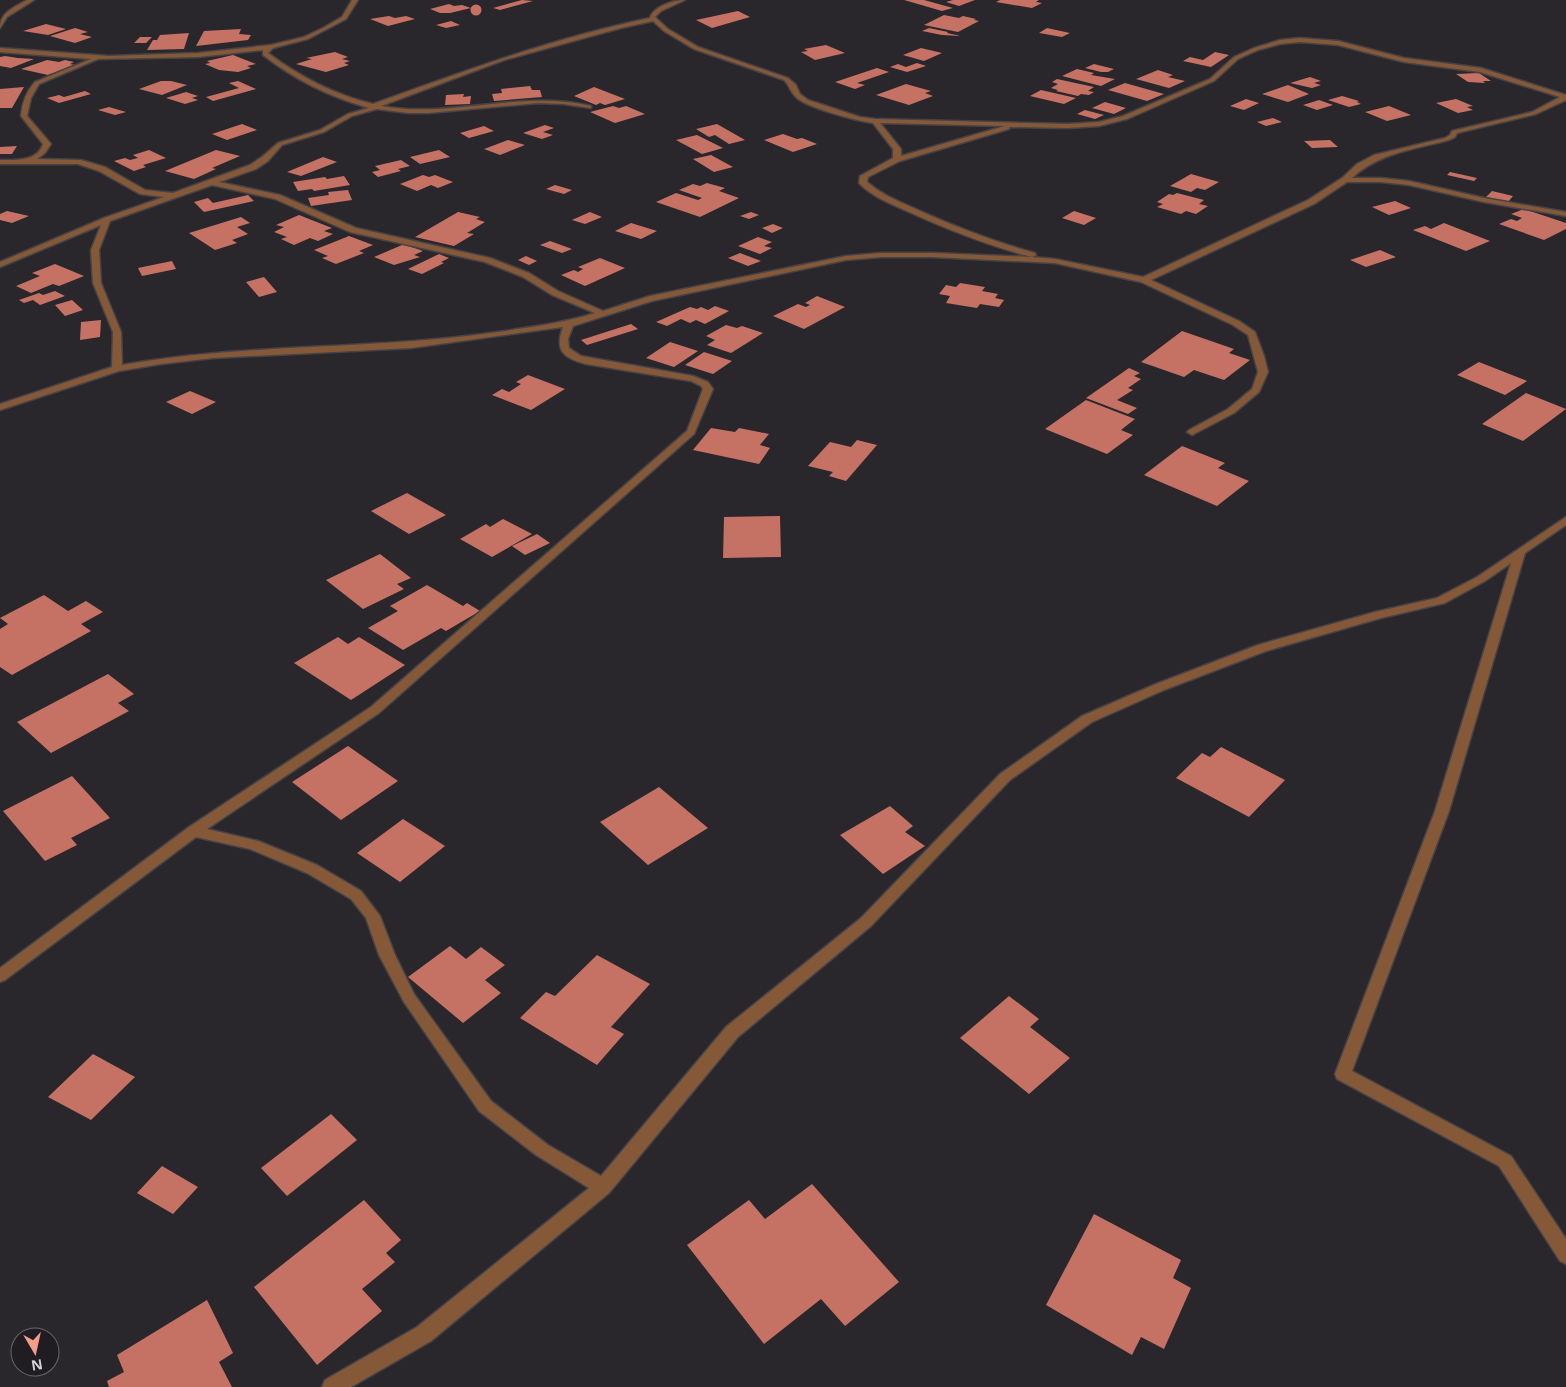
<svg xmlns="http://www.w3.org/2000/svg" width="1566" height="1387" viewBox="0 0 1566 1387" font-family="'Noto Sans',sans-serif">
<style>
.building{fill:#c57265}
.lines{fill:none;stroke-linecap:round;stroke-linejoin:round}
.minor-casing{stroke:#454347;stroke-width:3}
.minor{fill:#855938;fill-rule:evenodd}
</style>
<rect width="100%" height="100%" fill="#29272b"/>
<path class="building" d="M 522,0 L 533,1 L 500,10 L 493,8 Z
M 904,0 L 924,0 L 953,8 L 942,11 Z
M 953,0 L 975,0 L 959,6 L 946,2 Z
M 1000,0 L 1039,0 L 1036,2 L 1042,3 L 1032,8 L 996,2 Z
M 449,4 L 454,6 L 462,5 L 471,8 L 450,13 L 440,13 L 430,9 Z
M470.5 10a5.5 5.5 0 1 1 11 0a5.5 5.5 0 1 1-11 0Z
M 738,11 L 750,17 L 712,28 L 696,20 Z
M 944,15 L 959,18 L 963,16 L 976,19 L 974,20 L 979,21 L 958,32 L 924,25 Z
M 389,16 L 395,18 L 406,16 L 415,19 L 388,26 L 370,19 Z
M 451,21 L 460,25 L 446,28 L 436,25 Z
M 46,24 L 66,29 L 48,35 L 23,31 Z
M 75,28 L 88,32 L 80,34 L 92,37 L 75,43 L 50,36 Z
M 929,28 L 948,32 L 947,33 L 961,36 L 942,35 L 922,31 Z
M 1047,28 L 1070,33 L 1062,37 L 1039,33 Z
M 241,29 L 239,34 L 251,35 L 248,40 L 196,46 L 204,31 Z
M 189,33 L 184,49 L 147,50 L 153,40 L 157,40 L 160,35 Z
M 140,37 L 152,37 L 146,43 L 134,43 Z
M 826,45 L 845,53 L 815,60 L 801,52 L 808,51 L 804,49 Z
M 921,48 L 942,53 L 924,61 L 903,55 Z
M 335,52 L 348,57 L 342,59 L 350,61 L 344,63 L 349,65 L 326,72 L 296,64 L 312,59 L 306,58 Z
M 1215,52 L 1229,55 L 1211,67 L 1183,61 L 1190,57 L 1203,60 Z
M 233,55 L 256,64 L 247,66 L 251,68 L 238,72 L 219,70 L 205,64 L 210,63 L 207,61 Z
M 5,56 L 18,58 L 34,59 L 11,68 L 0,66 L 0,57 Z
M 47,60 L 59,62 L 65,60 L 74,62 L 70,64 L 75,65 L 48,75 L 21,69 Z
M 917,63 L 926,66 L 907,72 L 890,67 L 898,64 L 906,67 Z
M 1094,64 L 1114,69 L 1108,72 L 1101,72 L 1085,68 Z
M 877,68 L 889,72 L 857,83 L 865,85 L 855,89 L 835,82 Z
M 1077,69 L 1094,73 L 1091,75 L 1115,79 L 1101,86 L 1062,76 Z
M 1158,70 L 1173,75 L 1168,77 L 1185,81 L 1169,88 L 1136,79 Z
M 1479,73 L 1491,81 L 1483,81 L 1485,83 L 1468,82 L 1456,74 Z
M 1310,77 L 1321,81 L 1314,83 L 1321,85 L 1312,88 L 1290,83 Z
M 1057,79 L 1094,87 L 1088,91 L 1094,92 L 1089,95 L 1081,94 L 1078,96 L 1056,91 L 1058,90 L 1051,88 L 1058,84 L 1052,82 Z
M 161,81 L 171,81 L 187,85 L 162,95 L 139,89 Z
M 238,81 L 256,89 L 213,101 L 206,97 L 239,88 L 229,83 Z
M 1125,83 L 1164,94 L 1147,101 L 1108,90 Z
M 906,84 L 931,91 L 925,93 L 933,96 L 909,105 L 876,95 Z
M 1288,85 L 1309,94 L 1288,102 L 1262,94 Z
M 530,86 L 532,90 L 540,90 L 542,97 L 494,101 L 492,94 L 502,93 L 501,89 Z
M 24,87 L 12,108 L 0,108 L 0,89 Z
M 594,87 L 625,99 L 605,105 L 600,103 L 596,105 L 574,96 Z
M 1041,90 L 1076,98 L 1064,104 L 1030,96 Z
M 85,91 L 91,94 L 59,103 L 47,98 L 59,95 L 64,97 Z
M 186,92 L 198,96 L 192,98 L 198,100 L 185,104 L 166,98 Z
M 464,94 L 463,97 L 471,96 L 470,104 L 445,105 L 446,95 Z
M 1342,96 L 1359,101 L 1357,102 L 1361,104 L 1349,107 L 1328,100 Z
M 1246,99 L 1259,103 L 1244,110 L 1230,106 Z
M 1456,99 L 1473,106 L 1467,107 L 1473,110 L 1458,113 L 1436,103 Z
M 1319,100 L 1333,105 L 1317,110 L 1303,105 Z
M 1105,102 L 1126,108 L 1114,114 L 1092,108 Z
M 613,106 L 619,108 L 626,106 L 645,114 L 615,123 L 590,112 Z
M 1389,106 L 1411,115 L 1387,121 L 1365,112 Z
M 109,107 L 126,112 L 115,115 L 98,110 Z
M 1085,110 L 1104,115 L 1095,119 L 1077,114 Z
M 1273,118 L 1282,122 L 1266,126 L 1257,122 Z
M 242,124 L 257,130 L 227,140 L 212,134 Z
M 717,124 L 745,140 L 729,144 L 715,135 L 709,137 L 696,129 Z
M 545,125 L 554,128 L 543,132 L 553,135 L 542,139 L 523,133 Z
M 484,126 L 494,131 L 469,138 L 460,133 Z
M 783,134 L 797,139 L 802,138 L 817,144 L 793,152 L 764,140 Z
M 697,135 L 723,148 L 702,154 L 676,140 Z
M 508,140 L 525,145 L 500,155 L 484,149 Z
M 1330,140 L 1338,147 L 1312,148 L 1304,141 Z
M 17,146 L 12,154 L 0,154 L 0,147 Z
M 149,150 L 166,158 L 143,165 L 146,167 L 134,171 L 114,161 L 125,158 L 130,160 L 138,158 L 133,155 Z
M 216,150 L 240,156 L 212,168 L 216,169 L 194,179 L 165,171 Z
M 439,150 L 450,157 L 420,164 L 410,157 Z
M 711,155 L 733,167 L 714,172 L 693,159 Z
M 323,157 L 337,162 L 301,176 L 287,172 Z
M 401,160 L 410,166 L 398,169 L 401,171 L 378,177 L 372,172 L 380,170 L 375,166 Z
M 1450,172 L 1477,178 L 1474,181 L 1447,175 Z
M 1191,174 L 1219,182 L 1205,190 L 1197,188 L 1191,192 L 1170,186 Z
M 423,175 L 429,177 L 435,175 L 453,182 L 438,188 L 431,185 L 417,191 L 400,184 Z
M 344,176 L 350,185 L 314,191 L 312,189 L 298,191 L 293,182 L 325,177 L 327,179 Z
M 707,183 L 725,188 L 719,191 L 739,198 L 700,217 L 656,202 L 676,193 L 698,200 L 702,198 L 679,190 L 693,184 L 700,186 Z
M 555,185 L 572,190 L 564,194 L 546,189 Z
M 348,190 L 352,200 L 311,206 L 308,198 L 329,195 L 328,192 Z
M 1492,191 L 1513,196 L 1508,202 L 1486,197 Z
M 1177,193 L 1204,200 L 1199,204 L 1208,206 L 1196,214 L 1186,211 L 1181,214 L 1157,207 L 1163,204 L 1157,202 L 1169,194 L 1173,195 Z
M 248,195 L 254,201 L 204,212 L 194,202 L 208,198 L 213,203 Z
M 1395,201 L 1411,208 L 1389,215 L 1372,207 Z
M 1524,209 L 1566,223 L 1566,229 L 1544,240 L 1499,224 L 1511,219 L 1517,221 L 1522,218 L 1511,214 Z
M 7,211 L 29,216 L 12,223 L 0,220 L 0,214 Z
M 1074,211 L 1096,218 L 1084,225 L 1062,218 Z
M 458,212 L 480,217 L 476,219 L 485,222 L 467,233 L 474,234 L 454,246 L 415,237 Z
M 590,212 L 602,217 L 585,224 L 572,220 Z
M 751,212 L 759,215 L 749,219 L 740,216 Z
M 299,215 L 332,228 L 324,231 L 333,234 L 318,241 L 310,238 L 294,245 L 281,239 L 287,237 L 274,232 L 284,227 L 276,225 Z
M 241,217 L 250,223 L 237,227 L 248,234 L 232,240 L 237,243 L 215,250 L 189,233 Z
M 631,223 L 657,231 L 641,239 L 615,231 Z
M 1444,223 L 1490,241 L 1466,251 L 1413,230 L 1425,226 L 1431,229 Z
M 773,224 L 783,228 L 772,233 L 762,228 Z
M 349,236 L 373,245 L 359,251 L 364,253 L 336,264 L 322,258 L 328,256 L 314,250 Z
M 758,237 L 772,242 L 764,246 L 772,248 L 760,254 L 738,246 Z
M 550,241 L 572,249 L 562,253 L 540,245 Z
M 402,245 L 406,245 L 423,251 L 414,255 L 420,257 L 394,265 L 374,257 Z
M 1380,250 L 1396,257 L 1366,267 L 1350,260 Z
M 740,253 L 761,261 L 748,266 L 728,258 Z
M 439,254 L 449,258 L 441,262 L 444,263 L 422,274 L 408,269 Z
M 526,256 L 537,261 L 529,265 L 518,260 Z
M 600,258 L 625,268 L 585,286 L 561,275 L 574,270 L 578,272 L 583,269 L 578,267 Z
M 172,261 L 176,269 L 142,276 L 138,268 Z
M 55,264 L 84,276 L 59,286 L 53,284 L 31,293 L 16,286 L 40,276 L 32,273 Z
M 264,277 L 277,292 L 259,297 L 246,282 Z
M 960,283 L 985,287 L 982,291 L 998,294 L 995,298 L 1004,300 L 999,307 L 980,304 L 977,308 L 946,303 L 950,296 L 939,294 L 946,285 L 956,287 Z
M 55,291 L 65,296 L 40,305 L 33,300 L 24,303 L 19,300 L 39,293 L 43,295 Z
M 817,296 L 845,307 L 804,329 L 773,316 L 798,304 L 806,307 L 810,305 L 805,303 Z
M 72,300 L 83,310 L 65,316 L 55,305 Z
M 715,306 L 729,311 L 705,324 L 696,320 L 690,323 L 681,319 L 667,326 L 656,322 L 690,307 L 697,309 L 701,307 L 708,310 Z
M 101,320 L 100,337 L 80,340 L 81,322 Z
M 631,324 L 638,329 L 587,345 L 581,340 Z
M 726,325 L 737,328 L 742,326 L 763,333 L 731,353 L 707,345 L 715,340 L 706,336 Z
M 1182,331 L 1234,349 L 1229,353 L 1250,360 L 1224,380 L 1194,370 L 1184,377 L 1141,362 Z
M 670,342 L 698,351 L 674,367 L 646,358 Z
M 704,352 L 732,361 L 713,374 L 685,365 Z
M 1479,362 L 1527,381 L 1505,395 L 1457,375 Z
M 1129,368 L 1140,373 L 1134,376 L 1141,379 L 1128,388 L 1133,390 L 1117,400 L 1137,408 L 1128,414 L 1086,398 Z
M 528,375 L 565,389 L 531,410 L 492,395 L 502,389 L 509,392 L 521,384 L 516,382 Z
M 190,391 L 216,402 L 192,414 L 166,402 Z
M 1526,393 L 1566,409 L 1523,441 L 1482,424 Z
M 1086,400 L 1135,419 L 1121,430 L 1133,435 L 1107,454 L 1045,429 Z
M 711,428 L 735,432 L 739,428 L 769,434 L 760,445 L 770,448 L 759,464 L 693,450 Z
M 857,440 L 877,445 L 846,481 L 829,476 L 833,472 L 808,466 L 830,442 L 851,447 Z
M 1182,446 L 1225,463 L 1218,468 L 1249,481 L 1217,506 L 1144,475 Z
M 407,493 L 446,515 L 409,534 L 371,511 Z
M 780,516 L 781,557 L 723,558 L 724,517 Z
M 503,519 L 532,534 L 492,557 L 460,539 L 486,524 L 490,527 Z
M 537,534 L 550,543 L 525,555 L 512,546 Z
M 380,554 L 411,578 L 397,584 L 404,589 L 363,609 L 326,580 Z
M 427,585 L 463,606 L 467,603 L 480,611 L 446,631 L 441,628 L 403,650 L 368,628 L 398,611 L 390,606 Z
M 44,595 L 68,611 L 86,601 L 103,612 L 81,624 L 91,631 L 12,675 L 0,667 L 0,629 L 8,624 L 0,618 Z
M 338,637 L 348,644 L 359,637 L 405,665 L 351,700 L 294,663 Z
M 108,674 L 134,694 L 118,703 L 129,711 L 51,753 L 17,722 Z
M 348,746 L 398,781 L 341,820 L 292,782 Z
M 1221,747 L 1285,780 L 1249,817 L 1176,778 L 1202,753 L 1210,757 Z
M 72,776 L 110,818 L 71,838 L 77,845 L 45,861 L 3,811 Z
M 659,787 L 708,828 L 648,865 L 600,822 Z
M 890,806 L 913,826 L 905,832 L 925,846 L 883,874 L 840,835 Z
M 403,819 L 445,846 L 400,882 L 357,853 Z
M 450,946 L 466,959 L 481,947 L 505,965 L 485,980 L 501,993 L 463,1023 L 408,977 Z
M 597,955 L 650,984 L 611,1027 L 624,1034 L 597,1065 L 520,1018 L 546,992 L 555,996 Z
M 1009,996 L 1039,1019 L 1030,1027 L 1070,1058 L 1029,1094 L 960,1038 Z
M 93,1054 L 135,1077 L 91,1120 L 48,1097 Z
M 331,1114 L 357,1140 L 287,1196 L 261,1168 Z
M 162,1166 L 198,1187 L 173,1214 L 137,1193 Z
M 812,1184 L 899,1282 L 845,1326 L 821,1299 L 764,1344 L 687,1245 L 749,1200 L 765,1219 Z
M 364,1200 L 401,1240 L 386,1253 L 395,1262 L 362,1289 L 382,1311 L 317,1365 L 254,1287 Z
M 1094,1214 L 1181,1260 L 1173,1278 L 1191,1288 L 1164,1349 L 1141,1337 L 1132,1355 L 1046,1305 Z
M 207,1300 L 233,1353 L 219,1362 L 232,1387 L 109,1387 L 107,1381 L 124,1372 L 117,1355 Z"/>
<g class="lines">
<defs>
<path id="minor" d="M 27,0 L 34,0 L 7,17 L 0,28 C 0,12 15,7 27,0 Z
M 352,0 L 358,0 L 346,19 L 308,39 L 273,48 L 268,53 C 300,77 335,95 373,104 C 464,71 554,38 650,18 C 653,7 673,0 685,0 L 661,11 L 655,17 L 668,29 L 698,47 L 788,78 L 796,85 L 800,94 L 808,100 L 860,117 L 875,119 L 1068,124 L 1099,122 L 1123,116 L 1210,79 L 1234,57 L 1254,48 L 1280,40 L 1300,38 L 1338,41 L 1404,58 L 1481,68 L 1566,95 L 1566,100 L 1536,114 L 1457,133 L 1455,137 L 1449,140 C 1416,149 1378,153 1352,178 L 1381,178 L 1409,181 L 1484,198 L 1566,212 L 1566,216 L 1484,202 L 1409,185 L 1381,182 L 1347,182 L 1314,204 L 1151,280 L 1239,321 L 1255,332 L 1264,356 L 1268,372 L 1259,392 L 1234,413 L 1192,435 L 1187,432 L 1189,430 L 1228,409 L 1252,389 L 1258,372 L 1248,335 L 1233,325 L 1141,282 L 1055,263 L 932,257 L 881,257 L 846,260 L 652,301 L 573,326 L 568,339 L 569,348 L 581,356 L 693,376 L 708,382 L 713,389 L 694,434 L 379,713 L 207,829 L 258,841 L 317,865 L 361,891 L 380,916 L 395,955 L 414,994 L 491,1101 L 548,1145 L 601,1176 L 726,1027 L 861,918 L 1000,774 L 1082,716 L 1156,684 L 1258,645 L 1375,612 L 1437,598 L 1477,577 L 1566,517 L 1566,525 L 1525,553 L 1449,811 L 1352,1071 L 1511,1156 L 1566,1239 L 1566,1264 L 1560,1261 L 1499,1166 L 1337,1079 L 1335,1074 L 1435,811 L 1511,563 L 1485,581 L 1445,603 L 1381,618 L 1266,651 L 1164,690 L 1092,722 L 1010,780 L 871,926 L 738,1037 L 609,1193 L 431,1341 L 351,1387 L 322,1387 L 325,1380 L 417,1327 L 589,1188 L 536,1155 L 479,1111 L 404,1002 L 379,955 L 366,918 L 351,899 L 307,873 L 250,849 L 196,837 L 5,980 L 0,982 L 0,968 L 189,827 L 371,707 L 687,431 L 703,389 L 701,386 L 691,381 L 586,364 C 564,358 554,351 563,327 L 411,348 L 213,358 L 161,364 L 119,371 L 0,410 L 0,404 L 112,367 L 113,332 L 93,283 L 91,250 L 101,225 L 0,267 L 0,262 L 104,218 L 164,197 L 140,194 L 99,171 L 78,164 L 0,164 L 0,160 C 16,160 37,162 43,144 L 21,116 C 22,103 26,92 35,82 L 91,59 L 0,52 L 0,48 L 109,56 L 198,53 L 271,45 L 304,37 L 323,28 L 342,17 ZM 653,21 L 664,31 L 694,49 L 784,80 C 790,86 790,91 795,96 C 803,107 858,121 873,123 L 893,149 L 893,158 L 860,176 L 859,183 C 872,197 892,204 909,212 C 949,230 989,246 1032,257 L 932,253 L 881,253 L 846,256 L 650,296 L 603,311 L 558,291 L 529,273 L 490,258 L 356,228 L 280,195 L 219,182 L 256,169 L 268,161 L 282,145 L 324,132 L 352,116 L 377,109 L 408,113 L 428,113 L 538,103 L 563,104 L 591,108 L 591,106 C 521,89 451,119 381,106 L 504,60 L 621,28 ZM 1300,42 L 1338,45 L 1404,62 L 1480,72 L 1560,97 L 1532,112 L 1452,131 L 1450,135 L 1445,138 L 1374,155 L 1357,164 L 1342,178 L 1308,200 L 1143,277 L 1055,259 L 1032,257 L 1036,255 L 1035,253 C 995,242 956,227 918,210 C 900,202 882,195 867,182 L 868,177 L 900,161 L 1009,129 L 1009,127 L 1068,128 L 1099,126 L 1127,119 L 1214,81 L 1238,59 L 1258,50 L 1280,44 ZM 263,50 L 263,55 C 295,80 330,97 369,108 L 348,114 L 320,130 L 278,143 L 262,157 L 250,165 L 173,193 L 145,190 L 105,167 L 81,160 L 37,159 L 45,153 L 51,144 L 27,116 L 31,98 L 39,84 L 98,59 L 198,57 ZM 880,123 L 1005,126 L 901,156 L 901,149 ZM 212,185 L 275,199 L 350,232 L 485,262 L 523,277 L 552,295 L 595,313 C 563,323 531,327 498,332 C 373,350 246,343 122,365 L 121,332 L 101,283 L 99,250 L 110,221 Z"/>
</defs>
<use href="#minor" class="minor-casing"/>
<use href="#minor" class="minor"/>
</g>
<g transform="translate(35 1352) rotate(171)"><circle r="24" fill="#1f1d21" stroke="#68666a"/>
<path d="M0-4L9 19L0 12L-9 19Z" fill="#f49d8d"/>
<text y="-8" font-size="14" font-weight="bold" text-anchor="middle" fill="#d5d4d7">N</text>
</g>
</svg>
